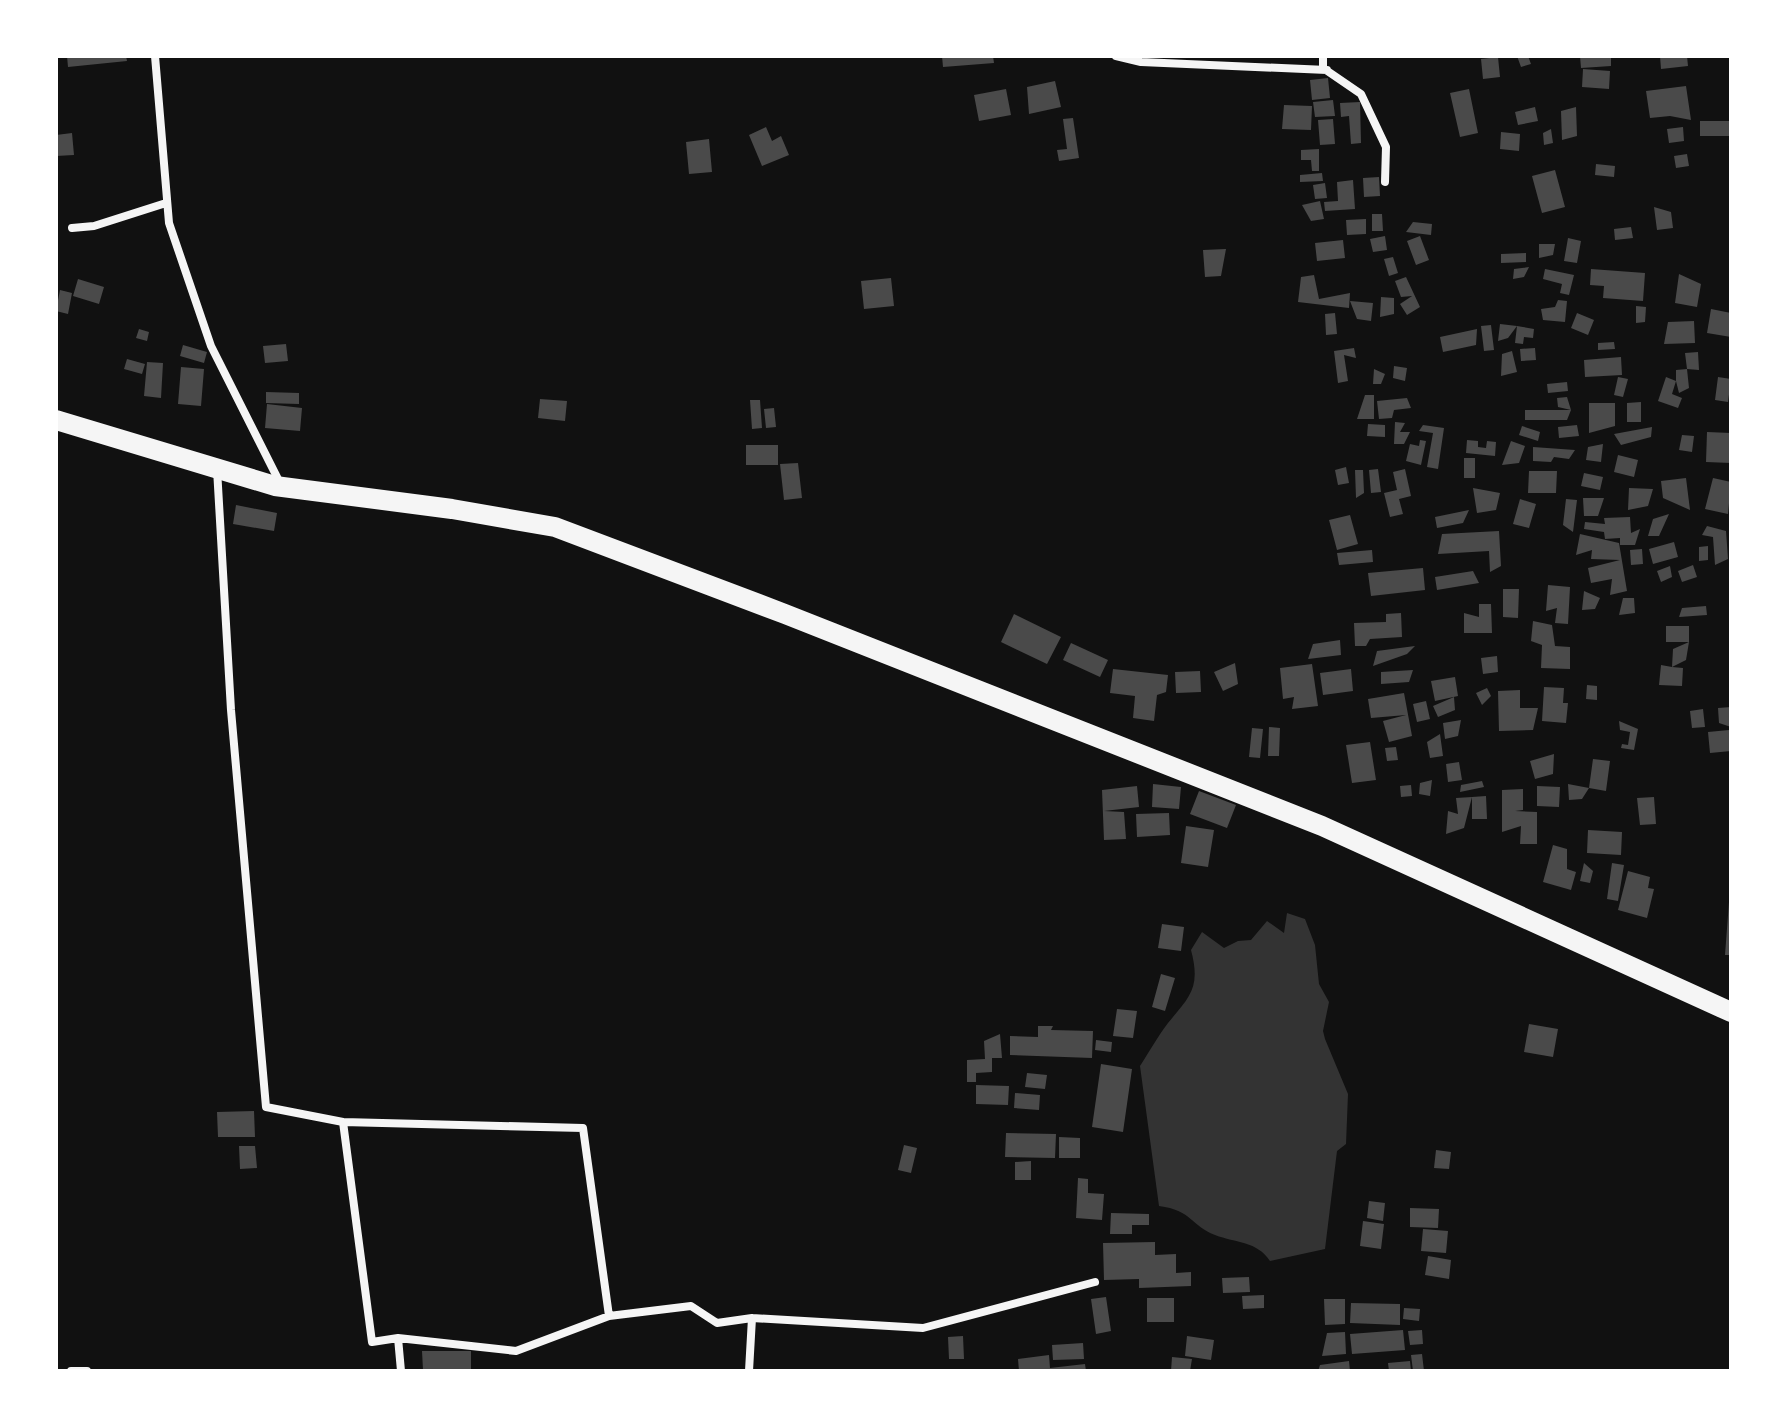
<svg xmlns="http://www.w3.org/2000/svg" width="1787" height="1427" viewBox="0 0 1787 1427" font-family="Manrope,sans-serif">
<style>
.water{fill:#333}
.building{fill:#4a4a4a}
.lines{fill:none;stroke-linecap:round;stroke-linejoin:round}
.minor{stroke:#f5f5f5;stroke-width:8}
.primary{stroke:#f5f5f5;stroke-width:20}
</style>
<rect width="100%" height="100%" fill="#111"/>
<path class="water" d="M 1287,913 L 1305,919 L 1315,945 L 1319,984 L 1329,1002 L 1323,1031 L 1325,1039 L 1348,1094 L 1346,1144 L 1337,1151 L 1325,1249 L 1270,1261 C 1257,1241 1236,1243 1215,1235 C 1191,1226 1192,1210 1159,1206 L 1140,1066 C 1149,1052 1158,1036 1168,1023 C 1190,996 1201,988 1191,950 L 1202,932 L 1224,948 L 1238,941 L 1251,940 L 1267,921 L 1284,933 Z"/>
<path class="building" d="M 67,56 L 126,56 L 127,61 L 68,67 Z
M 942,56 L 993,56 L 994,63 L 943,67 Z
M 1517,56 L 1528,56 L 1531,64 L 1521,67 Z
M 1580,56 L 1611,56 L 1611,66 L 1581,68 Z
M 1660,56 L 1687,56 L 1688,66 L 1661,69 Z
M 1498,57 L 1500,77 L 1483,79 L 1481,59 Z
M 1583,69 L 1610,71 L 1609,89 L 1582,87 Z
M 1328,78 L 1330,98 L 1312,100 L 1310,80 Z
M 1055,81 L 1061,107 L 1029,114 L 1027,87 Z
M 1686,86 L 1691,120 L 1670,116 L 1650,118 L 1646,91 Z
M 1006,89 L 1011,115 L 979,121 L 974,95 Z
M 1469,89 L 1478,133 L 1460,137 L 1450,93 Z
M 1333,100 L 1335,116 L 1315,117 L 1313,102 Z
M 1360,102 L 1361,143 L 1351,144 L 1349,116 L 1341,117 L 1340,103 Z
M 1284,105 L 1312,106 L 1311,130 L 1282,129 Z
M 1535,107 L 1538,121 L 1518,125 L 1515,112 Z
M 1576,107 L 1577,136 L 1562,140 L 1561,111 Z
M 1073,118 L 1079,158 L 1059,161 L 1057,150 L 1067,149 L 1063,119 Z
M 1333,119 L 1335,144 L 1320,145 L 1318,120 Z
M 1700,121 L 1731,121 L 1731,136 L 1700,136 Z
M 766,127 L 772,141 L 781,136 L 789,155 L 762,166 L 749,135 Z
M 1683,127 L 1684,141 L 1669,143 L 1667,129 Z
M 1551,129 L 1553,143 L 1544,145 L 1543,133 Z
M 1501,132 L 1520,134 L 1519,151 L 1500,149 Z
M 72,133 L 74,155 L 56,156 L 56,135 Z
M 709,139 L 712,172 L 689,174 L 686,142 Z
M 1319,149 L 1319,171 L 1312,171 L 1311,160 L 1301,160 L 1301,150 Z
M 1687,154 L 1689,166 L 1676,168 L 1674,156 Z
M 1596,164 L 1615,166 L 1614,177 L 1595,175 Z
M 1555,170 L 1565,207 L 1542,213 L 1532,176 Z
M 1322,173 L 1323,181 L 1300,182 L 1300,175 Z
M 1379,177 L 1380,196 L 1364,197 L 1363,178 Z
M 1353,180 L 1355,209 L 1325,211 L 1324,202 L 1338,201 L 1337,182 Z
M 1325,183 L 1327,198 L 1315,199 L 1313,185 Z
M 1320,201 L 1324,219 L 1311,221 L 1302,205 Z
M 1654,207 L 1671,212 L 1673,228 L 1657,230 Z
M 1372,214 L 1382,214 L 1383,231 L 1372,231 Z
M 1366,219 L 1366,234 L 1347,235 L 1346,220 Z
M 1413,222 L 1432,224 L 1431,235 L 1406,232 Z
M 1631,227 L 1633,238 L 1615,240 L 1614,229 Z
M 1385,236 L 1387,250 L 1373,252 L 1370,239 Z
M 1420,236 L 1429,260 L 1416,265 L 1407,241 Z
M 1568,238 L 1581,241 L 1577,263 L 1564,261 Z
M 1343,240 L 1345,258 L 1317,261 L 1315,243 Z
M 1539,244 L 1555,244 L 1553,255 L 1539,258 Z
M 1226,249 L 1221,276 L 1205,277 L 1203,250 Z
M 1526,253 L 1526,262 L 1501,263 L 1501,254 Z
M 1393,257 L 1398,273 L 1389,276 L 1384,259 Z
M 1529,267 L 1524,277 L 1513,279 L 1514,269 Z
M 1545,269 L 1574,275 L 1569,295 L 1560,293 L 1562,284 L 1543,279 Z
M 1591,269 L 1645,273 L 1643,301 L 1603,298 L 1604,286 L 1590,285 Z
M 1679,274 L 1701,284 L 1697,307 L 1675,303 Z
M 1314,275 L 1319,299 L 1350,293 L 1349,308 L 1298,302 L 1301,277 Z
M 1406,277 L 1420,307 L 1407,315 L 1400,304 L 1412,296 L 1401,297 L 1395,281 Z
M 891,278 L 894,306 L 864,309 L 861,281 Z
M 78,279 L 104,287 L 99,304 L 73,296 Z
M 60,290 L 72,293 L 68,314 L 56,311 Z
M 1381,297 L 1394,298 L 1394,314 L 1380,317 Z
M 1558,300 L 1567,301 L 1565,322 L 1543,320 L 1541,309 L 1555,307 Z
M 1350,301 L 1373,303 L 1371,321 L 1357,319 Z
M 1636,306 L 1646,307 L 1645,322 L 1636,323 Z
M 1711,309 L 1731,313 L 1731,337 L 1707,333 Z
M 1335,313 L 1337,334 L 1326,335 L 1325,314 Z
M 1577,313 L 1594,320 L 1588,335 L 1571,328 Z
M 1694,321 L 1695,343 L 1664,344 L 1668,322 Z
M 1500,324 L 1517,326 L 1508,338 L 1498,341 Z
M 1491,325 L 1494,350 L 1484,351 L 1481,326 Z
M 1517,326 L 1534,329 L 1533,338 L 1524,337 L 1523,344 L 1515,343 Z
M 139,329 L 149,332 L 147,341 L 136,338 Z
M 1477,329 L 1476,345 L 1443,352 L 1440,337 Z
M 1614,342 L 1615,349 L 1598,350 L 1598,343 Z
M 286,344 L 288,361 L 265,363 L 263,346 Z
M 183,345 L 207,352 L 204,363 L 180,356 Z
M 1354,348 L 1356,358 L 1344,355 L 1348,381 L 1338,383 L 1334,351 Z
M 1535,348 L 1536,360 L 1521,361 L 1520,349 Z
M 1512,351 L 1517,372 L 1501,376 L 1502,354 Z
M 1698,352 L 1699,370 L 1687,369 L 1685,353 Z
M 1621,357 L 1622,375 L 1585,377 L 1584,360 Z
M 127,359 L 145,364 L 142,374 L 124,369 Z
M 147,362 L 163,363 L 161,398 L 144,396 Z
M 1394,366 L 1407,368 L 1405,381 L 1393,378 Z
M 181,367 L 204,369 L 201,406 L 178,404 Z
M 1374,369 L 1385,374 L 1381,384 L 1373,384 Z
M 1687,369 L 1689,388 L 1679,393 L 1676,381 L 1672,394 L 1682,398 L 1678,408 L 1658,401 L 1666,377 L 1676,381 L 1676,370 Z
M 1618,377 L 1628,379 L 1623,397 L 1614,395 Z
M 1718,377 L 1731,379 L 1728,402 L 1715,400 Z
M 1567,382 L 1568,391 L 1548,393 L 1547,384 Z
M 266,392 L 299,393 L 299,404 L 266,403 Z
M 1365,395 L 1374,395 L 1374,419 L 1357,419 Z
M 1567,397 L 1571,410 L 1567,420 L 1525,420 L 1525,410 L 1571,410 L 1558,407 L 1557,398 Z
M 1407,398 L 1411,408 L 1394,410 L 1392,418 L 1379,419 L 1377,401 Z
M 540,399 L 567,401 L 565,421 L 538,418 Z
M 750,400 L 760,400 L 762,428 L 752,429 Z
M 1641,402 L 1641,422 L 1627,422 L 1627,403 Z
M 1589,403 L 1615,403 L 1615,426 L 1589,433 Z
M 267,404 L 302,408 L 300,431 L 265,428 Z
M 774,408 L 776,427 L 766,428 L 764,409 Z
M 1395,422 L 1405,423 L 1400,432 L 1410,432 L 1404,444 L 1394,444 Z
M 1368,424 L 1385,425 L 1385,437 L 1367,436 Z
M 1423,425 L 1444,428 L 1438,469 L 1427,467 L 1433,433 L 1419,431 Z
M 1577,425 L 1579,436 L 1559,438 L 1558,427 Z
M 1522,426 L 1540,432 L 1538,441 L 1519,435 Z
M 1652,427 L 1651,437 L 1621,445 L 1614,434 Z
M 1707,432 L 1731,433 L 1731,463 L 1706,462 Z
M 1682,435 L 1694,436 L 1692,452 L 1679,450 Z
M 1420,440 L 1426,441 L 1421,465 L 1406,461 L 1410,444 L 1419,446 Z
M 1467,440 L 1478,441 L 1478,447 L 1486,448 L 1487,441 L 1496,442 L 1495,456 L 1466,453 Z
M 1511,441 L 1525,446 L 1519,463 L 1502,465 Z
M 1603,444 L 1601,462 L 1586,460 L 1588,447 Z
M 746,445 L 778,445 L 778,465 L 746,465 Z
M 1533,447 L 1575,450 L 1569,459 L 1554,457 L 1551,462 L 1533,461 Z
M 1618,455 L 1638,460 L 1634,477 L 1614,472 Z
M 1464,458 L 1475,458 L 1475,478 L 1464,478 Z
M 798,463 L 802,498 L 784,500 L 780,464 Z
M 1346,467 L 1349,483 L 1338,485 L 1335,470 Z
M 1378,469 L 1381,492 L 1371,493 L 1369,470 Z
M 1405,469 L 1411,496 L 1399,499 L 1403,514 L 1390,517 L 1384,493 L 1397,490 L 1393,472 Z
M 1355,470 L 1363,470 L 1364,493 L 1356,498 Z
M 1529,471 L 1557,471 L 1556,493 L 1528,493 Z
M 1584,473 L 1603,477 L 1600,490 L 1581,486 Z
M 1686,478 L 1690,510 L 1663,498 L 1661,481 Z
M 1713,478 L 1731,482 L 1728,514 L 1705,509 Z
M 1473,488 L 1500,493 L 1496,510 L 1477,513 Z
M 1629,488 L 1653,489 L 1648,506 L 1628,510 Z
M 1583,498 L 1604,498 L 1598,516 L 1584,516 Z
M 1520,499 L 1536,504 L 1529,528 L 1513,524 Z
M 1566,499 L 1577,500 L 1573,532 L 1563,525 Z
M 236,505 L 277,513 L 274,531 L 233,524 Z
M 1469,510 L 1463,523 L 1437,528 L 1435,517 Z
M 1669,514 L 1659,536 L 1648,536 L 1653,519 Z
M 1350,515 L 1358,544 L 1337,550 L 1329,520 Z
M 1630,517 L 1631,533 L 1640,529 L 1635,545 L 1620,545 L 1620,538 L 1605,539 L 1604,532 L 1584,529 L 1585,522 L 1605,524 L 1604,518 Z
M 1707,526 L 1726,531 L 1728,559 L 1715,565 L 1713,537 L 1702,535 Z
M 1499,531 L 1501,566 L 1490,572 L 1489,551 L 1438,554 L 1442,534 Z
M 1580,534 L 1619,543 L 1627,591 L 1610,595 L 1612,579 L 1591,583 L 1588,568 L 1620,560 L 1591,559 L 1592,550 L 1576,555 Z
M 1674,542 L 1678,557 L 1653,564 L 1649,549 Z
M 1708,546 L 1708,560 L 1699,561 L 1699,547 Z
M 1642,549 L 1643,564 L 1631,565 L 1630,550 Z
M 1372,550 L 1373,562 L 1339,565 L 1337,553 Z
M 1693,565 L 1697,577 L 1682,582 L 1678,571 Z
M 1670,566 L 1672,577 L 1661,582 L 1657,571 Z
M 1423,568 L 1425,590 L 1371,596 L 1368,573 Z
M 1473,571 L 1479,583 L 1437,590 L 1435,577 Z
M 1548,585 L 1570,587 L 1568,624 L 1555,623 L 1557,608 L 1546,611 Z
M 1503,589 L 1519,589 L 1518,618 L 1503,617 Z
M 1584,591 L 1600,598 L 1595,609 L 1582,610 Z
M 1623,598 L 1634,598 L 1635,613 L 1619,615 Z
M 1479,604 L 1491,604 L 1492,633 L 1464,633 L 1464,613 L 1479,617 Z
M 1706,606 L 1707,615 L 1679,617 L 1682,608 Z
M 1401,613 L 1402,637 L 1370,639 L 1366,646 L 1355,646 L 1354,623 L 1386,622 L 1386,614 Z
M 1014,614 L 1061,637 L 1047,664 L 1001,642 Z
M 1533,621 L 1552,625 L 1555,646 L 1570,647 L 1570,669 L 1541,668 L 1542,645 L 1531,641 Z
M 1666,626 L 1689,626 L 1689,642 L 1666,642 Z
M 1340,640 L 1341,655 L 1308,659 L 1313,644 Z
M 1689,642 L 1686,660 L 1672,667 L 1683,668 L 1682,686 L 1659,685 L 1661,665 L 1672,667 L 1673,649 Z
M 1071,643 L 1108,660 L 1100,677 L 1063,660 Z
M 1415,646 L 1407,654 L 1373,666 L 1377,651 Z
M 1497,656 L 1498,672 L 1483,674 L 1481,658 Z
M 1235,663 L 1238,684 L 1223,691 L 1214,672 Z
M 1312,664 L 1318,706 L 1292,709 L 1294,697 L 1283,699 L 1280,668 Z
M 1113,669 L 1168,675 L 1166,692 L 1157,695 L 1154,721 L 1133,718 L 1135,696 L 1110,693 Z
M 1351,669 L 1353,691 L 1323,695 L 1320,673 Z
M 1413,670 L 1409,682 L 1381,684 L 1381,672 Z
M 1200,671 L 1201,692 L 1176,693 L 1175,672 Z
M 1455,677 L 1458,696 L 1435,701 L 1431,681 Z
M 1587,685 L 1597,686 L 1597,700 L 1586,699 Z
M 1544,687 L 1564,688 L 1563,703 L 1568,703 L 1566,723 L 1542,721 Z
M 1487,688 L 1491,696 L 1482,705 L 1476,693 Z
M 1520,690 L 1520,708 L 1538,708 L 1533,730 L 1499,731 L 1498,691 Z
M 1404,693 L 1412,736 L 1389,742 L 1383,721 L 1406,715 L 1371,718 L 1368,699 Z
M 1454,697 L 1455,710 L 1438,717 L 1433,706 Z
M 1426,701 L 1430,719 L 1417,722 L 1413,704 Z
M 1731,707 L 1731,727 L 1719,723 L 1718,708 Z
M 1703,709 L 1705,727 L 1692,728 L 1690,711 Z
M 1461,720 L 1458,736 L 1445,739 L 1443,723 Z
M 1619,721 L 1638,729 L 1634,750 L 1621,748 L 1622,744 L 1628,745 L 1630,732 L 1620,730 Z
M 1269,727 L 1280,728 L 1279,756 L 1268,756 Z
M 1252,728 L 1263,729 L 1260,758 L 1249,757 Z
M 1729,730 L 1731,751 L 1710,753 L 1708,732 Z
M 1440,734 L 1443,756 L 1430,758 L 1427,742 Z
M 1370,742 L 1376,780 L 1352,783 L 1346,745 Z
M 1396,747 L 1398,760 L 1387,761 L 1385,748 Z
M 1554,754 L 1553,774 L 1535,779 L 1530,761 Z
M 1593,759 L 1610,761 L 1606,791 L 1589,788 L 1582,799 L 1569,800 L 1568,784 L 1589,788 Z
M 1459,762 L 1462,780 L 1448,782 L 1446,764 Z
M 1432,780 L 1430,796 L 1419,794 L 1420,783 Z
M 1482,781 L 1484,787 L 1460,792 L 1461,785 Z
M 1153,784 L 1181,787 L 1179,809 L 1152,807 Z
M 1411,785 L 1412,796 L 1401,797 L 1400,786 Z
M 1137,786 L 1139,807 L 1104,811 L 1124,812 L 1126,839 L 1104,840 L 1102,790 Z
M 1537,786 L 1560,787 L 1559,807 L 1537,806 Z
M 1523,789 L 1523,810 L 1515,811 L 1537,812 L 1537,844 L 1520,844 L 1521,826 L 1502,832 L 1502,790 Z
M 1199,791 L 1236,805 L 1227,828 L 1190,814 Z
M 1486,796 L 1487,819 L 1472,819 L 1472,797 L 1464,828 L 1446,834 L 1448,811 L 1458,814 L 1456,798 L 1472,797 Z
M 1654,797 L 1656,824 L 1640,825 L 1637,798 Z
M 1169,813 L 1170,835 L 1137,837 L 1136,814 Z
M 1186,826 L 1214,830 L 1208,867 L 1181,863 Z
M 1588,830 L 1622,832 L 1621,855 L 1587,853 Z
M 1553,845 L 1567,849 L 1567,869 L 1576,872 L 1571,890 L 1543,882 Z
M 1584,863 L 1593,871 L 1590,883 L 1580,881 Z
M 1612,863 L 1624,865 L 1618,901 L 1607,899 Z
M 1628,871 L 1650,877 L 1648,888 L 1654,889 L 1647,918 L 1618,910 Z
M 1729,902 L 1731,902 L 1731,955 L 1725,955 Z
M 1162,924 L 1184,927 L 1181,951 L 1158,948 Z
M 1161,974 L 1175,978 L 1165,1011 L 1152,1007 Z
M 1117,1009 L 1137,1011 L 1133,1038 L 1113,1036 Z
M 1529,1024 L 1558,1029 L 1553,1057 L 1524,1052 Z
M 1038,1026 L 1053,1026 L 1051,1030 L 1093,1031 L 1092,1058 L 1010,1055 L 1010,1036 L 1038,1037 Z
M 1000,1034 L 1002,1058 L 992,1058 L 992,1072 L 976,1073 L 976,1082 L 967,1082 L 967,1060 L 985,1059 L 984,1041 Z
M 1096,1040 L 1112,1042 L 1111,1052 L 1095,1050 Z
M 1101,1064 L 1132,1069 L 1123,1132 L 1092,1127 Z
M 1027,1073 L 1047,1075 L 1045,1089 L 1025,1087 Z
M 976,1085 L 1009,1086 L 1008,1105 L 976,1104 Z
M 1015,1093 L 1040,1095 L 1039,1110 L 1014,1108 Z
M 254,1111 L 255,1137 L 218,1137 L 217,1112 Z
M 1006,1133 L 1056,1134 L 1055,1158 L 1005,1157 Z
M 1059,1137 L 1080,1138 L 1080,1158 L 1059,1158 Z
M 904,1145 L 917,1148 L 911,1173 L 898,1170 Z
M 239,1146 L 255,1146 L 257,1168 L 240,1169 Z
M 1436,1150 L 1451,1152 L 1449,1169 L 1434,1168 Z
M 1031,1161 L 1031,1180 L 1015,1180 L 1015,1162 Z
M 1078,1178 L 1088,1179 L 1088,1193 L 1104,1194 L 1102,1220 L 1076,1218 Z
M 1369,1201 L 1385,1203 L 1383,1221 L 1367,1218 Z
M 1410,1208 L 1439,1209 L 1438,1228 L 1410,1227 Z
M 1111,1213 L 1149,1214 L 1149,1225 L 1132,1225 L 1132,1234 L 1110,1234 Z
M 1363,1221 L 1384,1224 L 1381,1249 L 1360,1246 Z
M 1423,1229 L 1448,1231 L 1446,1253 L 1421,1251 Z
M 1155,1242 L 1155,1255 L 1176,1254 L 1176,1273 L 1191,1272 L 1191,1286 L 1139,1288 L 1139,1279 L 1104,1280 L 1103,1243 Z
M 1428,1256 L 1451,1260 L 1449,1279 L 1425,1275 Z
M 1249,1277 L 1250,1292 L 1223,1293 L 1222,1278 Z
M 1264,1295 L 1264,1308 L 1243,1309 L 1242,1296 Z
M 1106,1297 L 1111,1331 L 1096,1334 L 1091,1299 Z
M 1147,1298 L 1174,1298 L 1174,1322 L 1147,1322 Z
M 1324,1299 L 1345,1299 L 1345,1324 L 1325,1325 Z
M 1351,1303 L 1400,1304 L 1400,1325 L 1350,1323 Z
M 1404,1308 L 1420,1309 L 1419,1321 L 1403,1319 Z
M 1403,1330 L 1405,1350 L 1352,1354 L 1350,1334 Z
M 1422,1330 L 1423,1344 L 1410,1345 L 1408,1331 Z
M 1345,1332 L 1346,1354 L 1322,1356 L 1327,1333 Z
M 963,1336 L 964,1359 L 949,1359 L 948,1337 Z
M 1187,1336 L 1214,1340 L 1211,1360 L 1185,1356 Z
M 1083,1343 L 1084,1359 L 1053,1360 L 1052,1345 Z
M 422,1351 L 471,1351 L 471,1371 L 423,1370 Z
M 1422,1354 L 1424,1371 L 1413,1371 L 1411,1355 Z
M 1049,1355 L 1050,1368 L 1085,1364 L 1086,1371 L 1019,1371 L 1018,1359 Z
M 1172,1357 L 1192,1359 L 1190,1371 L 1171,1371 Z
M 1349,1361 L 1350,1371 L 1318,1371 L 1320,1365 Z
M 1410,1361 L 1411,1371 L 1389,1371 L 1388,1363 Z"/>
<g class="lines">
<path class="minor" d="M 155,56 L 169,223 L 211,346 L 280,483
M 1116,56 L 1141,62 L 1327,70
M 1323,56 L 1323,68 L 1361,94 L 1386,147 L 1385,182
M 72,228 L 94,226 L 166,203
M 217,469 L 231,710 L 266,1107 L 343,1122 L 372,1342 L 398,1338 L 401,1371
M 343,1122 L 583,1128 L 609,1316
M 398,1338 L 516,1351 L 609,1316 L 691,1306 L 717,1323 L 752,1318
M 71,1371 L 87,1371
M 749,1371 L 752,1318 L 923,1328 L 1095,1282"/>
<path class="primary" d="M 56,420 L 275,486 L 452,509 L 555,527 L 785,614 L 1322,826 L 1731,1012"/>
</g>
<rect width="1787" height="1427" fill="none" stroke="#ffffff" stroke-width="116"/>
</svg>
